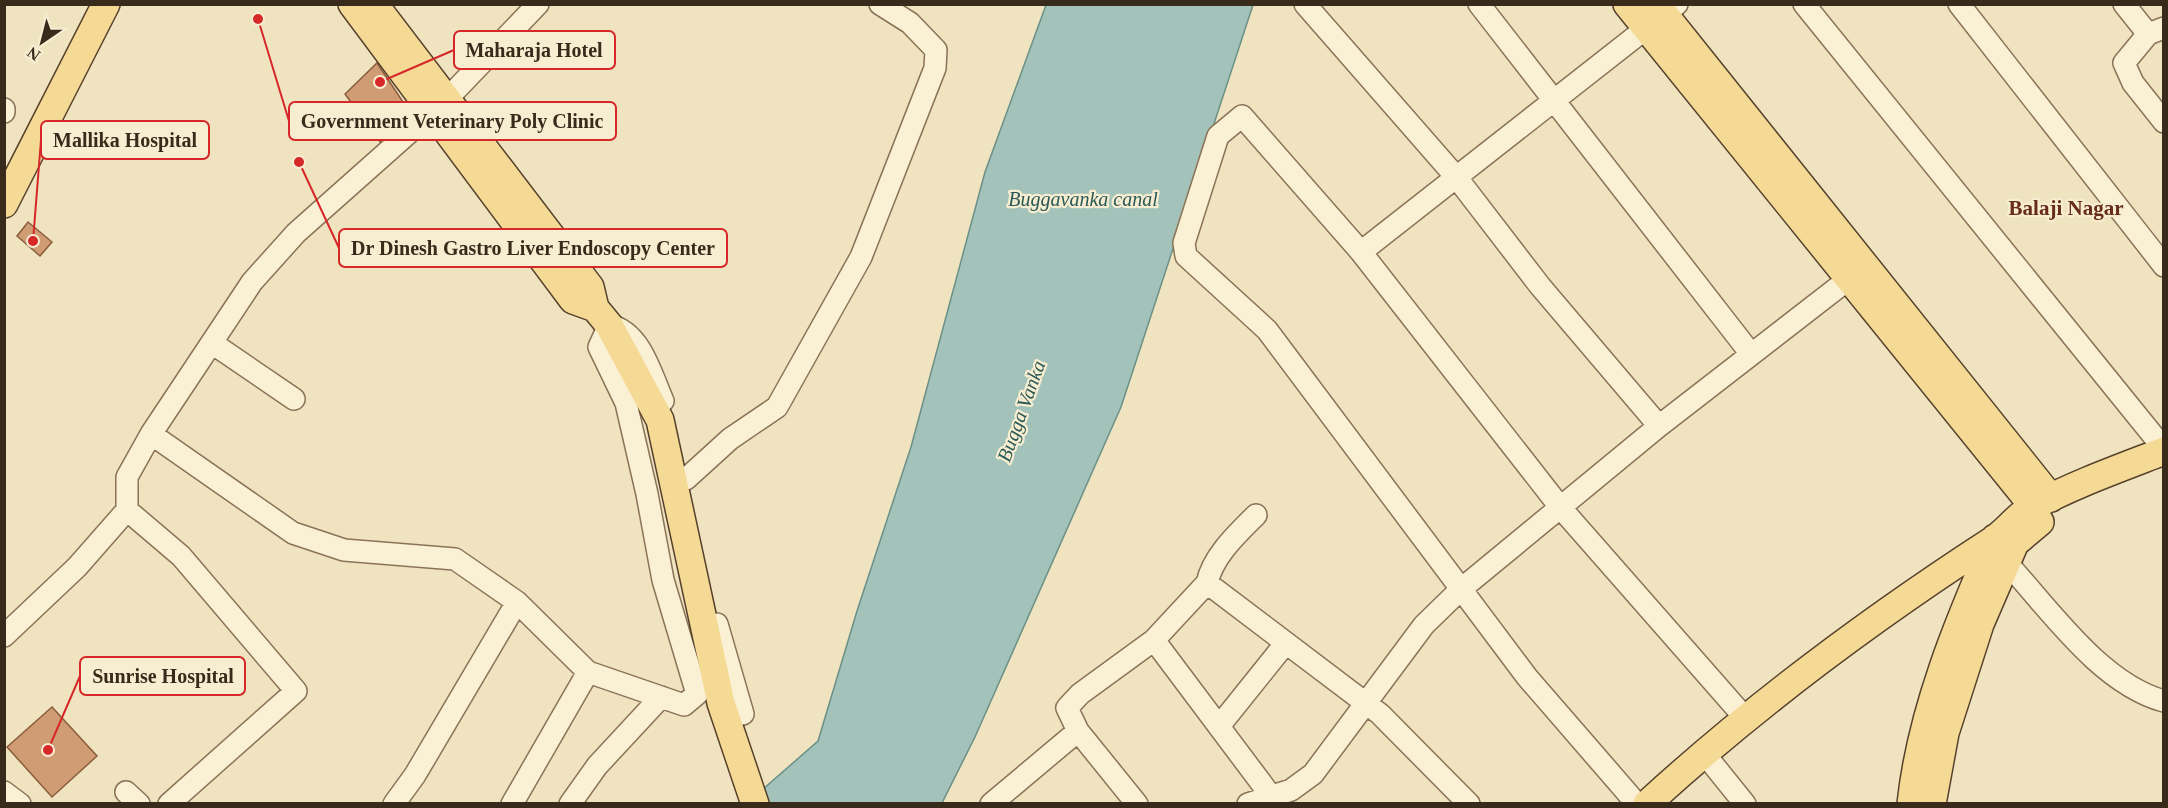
<svg xmlns="http://www.w3.org/2000/svg" width="2168" height="808" viewBox="0 0 2168 808" font-family="'Times New Roman',serif">
<style>
.water{fill:#a3c2b9;stroke:#6a9087;stroke-width:1.5}
.building{fill:#d09c74;stroke:#8a5d3c;stroke-width:1.5}
.lines{fill:none;stroke-linecap:round;stroke-linejoin:round}
.minor-casing{stroke:#8a7357;stroke-width:24}
.major-casing{stroke:#57412c;stroke-width:30}
.minor{stroke:#faf0d4;stroke-width:21}
.major{stroke:#f5da96;stroke-width:27}
.labels{text-anchor:middle;stroke-width:4.5;stroke-linejoin:round;paint-order:stroke}
.water-label{font-size:20px;font-style:italic;fill:#2b5957;stroke:#f7edd0}
.quarter-label{font-size:21px;font-weight:bold;fill:#672c1a;stroke:#f7edd0}
.leader{fill:none;stroke:#d62828;stroke-width:2}
.callout-dot{fill:#d62828;stroke:#f7edd0;stroke-width:2}
.callout{fill:#f7edd0;stroke:#d62828;stroke-width:2}
.callout-label{font-size:20px;text-anchor:middle;font-weight:bold;fill:#392b1c}
</style>
<rect width="100%" height="100%" fill="#f0e3c0"/>
<path class="water" d="M 1046,5 L 1253,5 L 1121,407 L 975,737 L 942,803 L 746,804 L 818,741 L 857,611 L 911,447 L 985,172 Z"/>
<path class="building" d="M 377,63 L 411,114 L 380,142 L 345,94 Z
M 28,222 L 52,242 L 40,256 L 17,236 Z
M 52,707 L 97,756 L 52,797 L 7,747 Z"/>
<g class="lines">
<defs>
<path id="minor" d="M 1305,4 L 1457,178 L 1540,286 L 1659,426
M 1479,4 L 1751,354
M 1804,4 L 2164,449
M 1959,4 L 2164,266
M 2124,4 L 2148,34
M 2164,28 L 2148,34 L 2124,63 L 2133,83 L 2164,122
M 4,109 L 4,112
M 1361,252 L 1677,4
M 212,343 L 294,399
M 151,434 L 293,533 L 344,550 L 455,559 L 517,602 L 588,672 L 684,705 L 697,694 L 663,580 L 647,494 L 626,403 L 599,347 L 609,325 C 641,332 651,374 663,401
M 686,479 L 730,439 L 777,407 L 861,257 L 935,68 L 936,50 L 910,23 L 880,4
M 127,510 L 181,556 L 296,691 L 169,804
M 2007,563 C 2050,610 2101,684 2164,701
M 1207,583 L 1380,714 L 1469,804
M 717,624 L 743,714
M 4,636 L 77,567 L 127,510 L 127,477 L 151,434 L 252,282 L 296,233 L 448,98 L 538,4
M 1154,640 L 1277,804
M 1220,725 L 1285,644
M 1703,752 L 1745,804
M 4,792 L 20,804
M 126,792 L 139,804
M 394,804 L 415,775 L 517,602
M 512,804 L 588,672
M 570,804 L 597,766 L 661,697
M 991,804 L 1078,731
M 1137,804 L 1078,731 L 1067,708 L 1080,694 L 1154,640 L 1207,583 C 1213,556 1237,534 1256,515
M 1248,804 L 1291,790 L 1313,774 L 1424,625 L 1460,590 L 1659,426 L 1850,278
M 1637,804 L 1527,677 L 1267,330 L 1186,256 L 1184,243 L 1218,136 L 1242,116 L 1361,252 L 1560,507 L 1746,719"/>
<path id="major" d="M 352,4 L 573,300 L 595,308
M 374,4 L 590,287 L 595,308 L 609,325 L 660,420 L 721,703 L 755,804
M 1627,4 L 2033,506
M 1656,4 L 2051,498
M 4,204 L 106,4
M 1647,804 C 1754,706 1871,619 1993,540 C 2008,530 2017,515 2034,506 C 2075,484 2120,468 2164,451
M 1911,804 C 1921,711 1958,623 1995,538
M 1932,804 L 1945,733 L 1980,624 L 2015,543 L 2040,522"/>
</defs>
<use href="#minor" class="minor-casing"/>
<use href="#major" class="major-casing"/>
<use href="#minor" class="minor"/>
<use href="#major" class="major"/>
</g>
<g class="labels">
<g class="water-label">
<text x="1083" y="206">Buggavanka canal</text>
<text transform="translate(1021 411) rotate(-70)" y="7">Bugga Vanka</text>
</g>
<g class="quarter-label">
<text x="2066" y="215">Balaji Nagar</text>
</g>
</g>
<path class="leader" d="M380 82L454 50M258 19L289 121M33 241L41 140M299 162L339 248M48 750L80 676"/>
<g class="callout-dot">
<circle cx="380" cy="82" r="6"/>
<circle cx="258" cy="19" r="6"/>
<circle cx="33" cy="241" r="6"/>
<circle cx="299" cy="162" r="6"/>
<circle cx="48" cy="750" r="6"/>
</g>
<g class="callout">
<rect x="454" y="31" width="161" height="38" rx="6"/>
<rect x="289" y="102" width="327" height="38" rx="6"/>
<rect x="41" y="121" width="168" height="38" rx="6"/>
<rect x="339" y="229" width="388" height="38" rx="6"/>
<rect x="80" y="657" width="165" height="38" rx="6"/>
</g>
<g class="callout-label">
<text x="534" y="57">Maharaja Hotel</text>
<text x="452" y="128">Government Veterinary Poly Clinic</text>
<text x="125" y="147">Mallika Hospital</text>
<text x="533" y="255">Dr Dinesh Gastro Liver Endoscopy Center</text>
<text x="163" y="683">Sunrise Hospital</text>
</g>
<rect width="2168" height="808" fill="none" stroke="#392b1c" stroke-width="12"/>
<g transform="translate(42 42) rotate(215)" stroke="#f7edd0" stroke-width="4.5" paint-order="stroke">
<path d="M0-4.5L10 22L0 15L-10 22Z" fill="#392b1c"/>
<text y="-9" font-size="16" font-weight="bold" text-anchor="middle" fill="#392b1c">N</text>
</g>
</svg>
